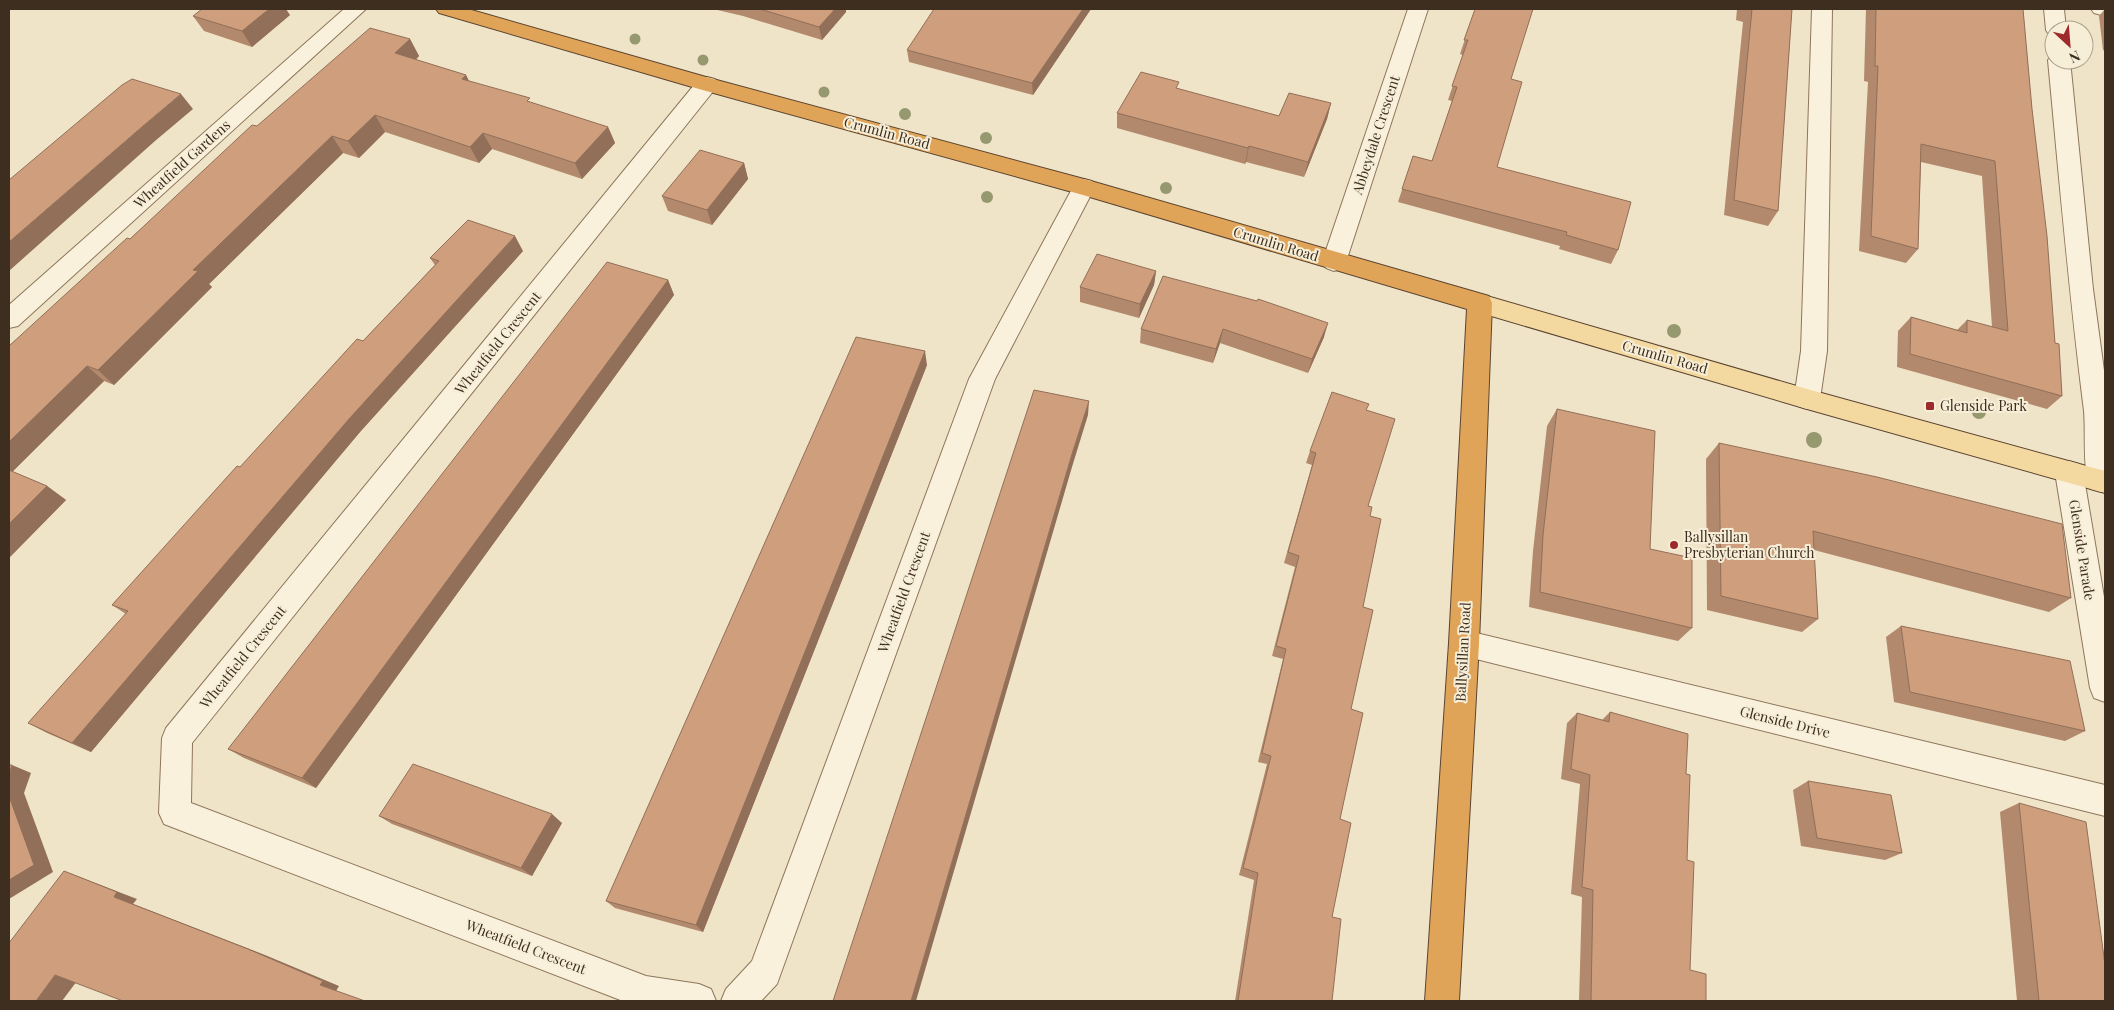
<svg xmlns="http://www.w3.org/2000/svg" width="2114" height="1010" viewBox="0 0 2114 1010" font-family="'Playfair Display',serif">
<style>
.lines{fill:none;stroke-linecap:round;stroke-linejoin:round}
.minor-casing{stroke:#8d765c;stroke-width:2}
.major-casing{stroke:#5b4430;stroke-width:2}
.highway-casing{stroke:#5b4430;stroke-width:2}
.minor{fill:#faf1dc;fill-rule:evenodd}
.major{fill:#f3d9a0;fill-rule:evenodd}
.highway{fill:#e0a458;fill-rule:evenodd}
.tree{fill:#96986f}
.wall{fill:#b2896c}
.shaded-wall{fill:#916f58}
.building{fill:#cf9f7d;stroke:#916f58}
.poi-dot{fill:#9e2a2b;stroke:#f7eed8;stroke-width:2}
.labels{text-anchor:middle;stroke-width:4;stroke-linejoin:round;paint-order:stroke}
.street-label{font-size:14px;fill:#3d2e20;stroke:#f7eed8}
.poi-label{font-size:14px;fill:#3d2e20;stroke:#f7eed8;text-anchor:start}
</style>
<rect width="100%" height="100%" fill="#f0e4c8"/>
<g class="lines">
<defs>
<path id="minor" d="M 344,9 L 366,9 L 18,326 L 9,328 L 9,305 Z
M 1408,9 L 1428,9 L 1346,262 L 1342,268 L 1334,271 L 1326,268 L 1322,262 Z
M 1812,9 L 1832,9 L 1827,351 L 1820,399 L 1816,406 L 1807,409 L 1798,406 L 1794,399 L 1801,351 Z
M 2044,9 L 2064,9 L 2066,30 L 2054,30 L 2054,36 L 2049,35 L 2046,30 Z
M 2091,9 L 2105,9 L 2105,16 L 2094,13 Z
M 2052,55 L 2054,55 L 2054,60 L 2070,60 L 2093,289 L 2105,378 L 2105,491 L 2101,492 L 2091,489 C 2082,470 2086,433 2084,411 C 2069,294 2059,177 2048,60 Z
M 707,77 L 715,79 L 718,84 L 715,89 L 192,743 L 191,803 L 646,976 L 699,984 L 711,989 L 716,1001 L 623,1001 L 164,824 L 159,813 L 162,738 L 166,728 L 699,79 Z
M 1084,179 L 1092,181 L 1095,187 L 995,379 L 777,984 L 761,1001 L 721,1001 L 726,989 L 752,961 L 969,379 L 1073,187 L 1076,181 Z
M 2069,461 L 2079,464 L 2083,472 L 2105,603 L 2105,702 L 2094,698 L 2090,688 L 2055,472 L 2059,464 Z
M 1464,630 L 2105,785 L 2105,816 L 1464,656 L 1454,652 L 1449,643 L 1454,634 Z"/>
<path id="major" d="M 1480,294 L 1807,389 L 2105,471 L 2105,493 L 1807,409 L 1471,310 L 1468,303 L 1471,296 Z"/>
<path id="highway" d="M 436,9 L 468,9 L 713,79 L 1084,179 L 1489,296 L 1492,303 L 1479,643 L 1459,1001 L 1425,1001 L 1449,643 L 1467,309 L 1083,195 L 699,89 L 439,13 Z"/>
</defs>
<use href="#minor" class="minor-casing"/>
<use href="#major" class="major-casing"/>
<use href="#highway" class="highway-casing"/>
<use href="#minor" class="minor"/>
<use href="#major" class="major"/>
<use href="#highway" class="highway"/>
</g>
<g class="tree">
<circle cx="635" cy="39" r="5.5"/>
<circle cx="703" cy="60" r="5.5"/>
<circle cx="824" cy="92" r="5.5"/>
<circle cx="905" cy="114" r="6"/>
<circle cx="986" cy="138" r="6"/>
<circle cx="1166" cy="188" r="6"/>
<circle cx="987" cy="197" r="6"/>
<circle cx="1674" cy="331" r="7"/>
<circle cx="1979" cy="412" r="7"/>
<circle cx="1814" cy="440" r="8"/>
</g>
<path class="wall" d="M 713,9 L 846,9 L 846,12 L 822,40 L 743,16 Z
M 1091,9 L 1033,95 L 909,62 L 907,50 Z
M 1475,9 L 1511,79 L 1497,167 L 1618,250 L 1611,264 L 1559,249 L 1560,246 L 1398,202 L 1413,156 L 1432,161 L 1452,101 L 1448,100 L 1463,55 L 1460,54 Z
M 1737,9 L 1792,9 L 1778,211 L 1768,226 L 1724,215 L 1743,22 L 1736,20 Z
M 1866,9 L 2023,9 L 2032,109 L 2055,343 L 2062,396 L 2047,409 L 1897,367 L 1898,331 L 1911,317 L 1957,330 L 1967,320 L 1992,327 L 1982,176 L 1921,162 L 1918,249 L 1906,263 L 1859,251 L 1868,82 L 1864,81 Z
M 2105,9 L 2105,51 L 2103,50 L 2099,16 Z
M 290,15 L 252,47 L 204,31 L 193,16 Z
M 410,39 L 419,56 L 416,60 L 466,75 L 469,81 L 532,103 L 608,127 L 615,143 L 582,179 L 492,149 L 479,163 L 385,132 L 359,158 L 343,153 L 209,284 L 212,287 L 114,385 L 104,381 L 12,472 L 47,486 L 66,500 L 9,558 L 9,346 L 257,126 Z
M 1178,89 L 1279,116 L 1331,103 L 1327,119 L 1304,177 L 1246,162 L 1245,164 L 1117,128 L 1117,113 Z
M 744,163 L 748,179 L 712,225 L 668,211 L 662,196 Z
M 523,251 L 360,432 L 91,752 L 47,733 L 28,723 L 126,614 L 112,605 L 363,341 L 435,265 L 430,258 Z
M 1156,271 L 1154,285 L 1139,318 L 1080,302 L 1080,287 Z
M 1163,276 L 1324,337 L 1308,373 L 1220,343 L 1213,363 L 1140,343 L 1141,329 Z
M 668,280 L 674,295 L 316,788 L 244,758 L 228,749 Z
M 927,365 L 703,932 L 615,908 L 606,901 Z
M 1557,409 L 1650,549 L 1692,628 L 1678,641 L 1529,607 L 1533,551 L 1547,426 Z
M 1366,410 L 1368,506 L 1370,516 L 1363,607 L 1351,709 L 1340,819 L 1332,917 L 1332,1001 L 1235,1001 L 1254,880 L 1239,875 L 1267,764 L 1258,762 L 1283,659 L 1272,656 L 1295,567 L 1284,563 L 1312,465 L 1306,463 L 1310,451 Z
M 1719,443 L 2071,598 L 2049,612 L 1814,550 L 1818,619 L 1802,632 L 1707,610 L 1706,459 Z
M 1901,626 L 2085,731 L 2065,741 L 1894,702 L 1886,637 Z
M 1610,712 L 1686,774 L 1687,860 L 1690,970 L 1706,1001 L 1579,1001 L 1582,897 L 1571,894 L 1580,784 L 1561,779 L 1567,723 L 1577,713 L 1602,720 Z
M 1808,781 L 1902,853 L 1885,860 L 1801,846 L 1793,790 Z
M 2019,803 L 2105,1001 L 2017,1001 L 2000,812 Z
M 379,816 L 562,823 L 532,876 L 392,824 Z"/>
<path class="shaded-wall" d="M 269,9 L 286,9 L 290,15 L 252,47 L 242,31 Z
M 835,9 L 846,9 L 846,12 L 822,40 L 819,27 Z
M 1083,9 L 1091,9 L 1033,95 L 1032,83 Z
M 410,39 L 419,56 L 404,70 L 395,53 Z
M 466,75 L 474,92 L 462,79 Z
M 181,94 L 193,109 L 155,141 L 9,271 L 9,242 L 143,126 Z
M 1331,103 L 1327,119 L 1304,177 L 1308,162 Z
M 375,115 L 385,132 L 359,158 L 348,141 Z
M 608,127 L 615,143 L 582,179 L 575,163 Z
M 483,133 L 492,149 L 479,163 L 470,147 Z
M 332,136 L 343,153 L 209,284 L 212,287 L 114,385 L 98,370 L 193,270 Z
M 1249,146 L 1246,162 L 1245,164 L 1248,148 Z
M 744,163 L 748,179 L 712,225 L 707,210 Z
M 515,236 L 523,251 L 360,432 L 91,752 L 72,743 L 349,419 Z
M 1156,271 L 1154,285 L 1139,318 L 1140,304 Z
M 668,280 L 674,295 L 316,788 L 302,778 Z
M 1328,323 L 1324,337 L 1308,373 L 1312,359 Z
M 1223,329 L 1220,343 L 1213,363 L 1216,349 Z
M 925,351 L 927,365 L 703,932 L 696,925 Z
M 87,366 L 104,381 L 9,475 L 9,442 Z
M 1089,401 L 1088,415 L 1072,467 L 916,1001 L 911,1001 L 1072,454 Z
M 47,486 L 66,500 L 9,558 L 9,524 Z
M 12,765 L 31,773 L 24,793 L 53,872 L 9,899 L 9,774 Z
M 552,814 L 562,823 L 532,876 L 521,868 Z
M 64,871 L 137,899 L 133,904 L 265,955 L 339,986 L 336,991 L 320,985 L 114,897 Z
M 55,975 L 77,981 L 62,1001 L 36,1001 Z"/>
<path class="building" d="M 202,9 L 269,9 L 242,31 L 193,16 Z
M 760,9 L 835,9 L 819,27 Z
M 934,9 L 1083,9 L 1032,83 L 907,50 Z
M 1475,9 L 1533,9 L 1511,79 L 1522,82 L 1497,167 L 1631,202 L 1618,250 L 1566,235 L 1567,232 L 1402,189 L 1413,156 L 1432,161 L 1457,87 L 1452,86 L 1468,40 L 1464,40 Z
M 1752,9 L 1792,9 L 1778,211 L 1734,200 Z
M 1876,9 L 2023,9 L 2032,109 L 2047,236 L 2055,343 L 2059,344 L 2062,396 L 1910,354 L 1911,317 L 1967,333 L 1967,320 L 2008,331 L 1995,161 L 1921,144 L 1918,249 L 1871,236 L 1878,66 L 1875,66 Z
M 370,28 L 410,39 L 395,53 L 466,75 L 462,79 L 530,98 L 527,101 L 608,127 L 575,163 L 483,133 L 470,147 L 375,115 L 348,141 L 332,136 L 193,270 L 198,271 L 98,370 L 87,366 L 9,442 L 9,346 L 127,238 L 130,239 L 252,125 L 257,126 Z
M 1141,72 L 1179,82 L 1176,88 L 1279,116 L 1289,93 L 1331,103 L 1308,162 L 1249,146 L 1248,148 L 1117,113 Z
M 132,79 L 181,94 L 143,126 L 9,242 L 9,180 L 122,85 Z
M 700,150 L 744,163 L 707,210 L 662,196 Z
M 468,220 L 515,236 L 349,419 L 72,743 L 28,723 L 128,611 L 112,605 L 237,466 L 240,467 L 357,339 L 363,341 L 439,261 L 430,258 Z
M 1097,254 L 1156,271 L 1140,304 L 1080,287 Z
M 607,262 L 668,280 L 302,778 L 228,749 Z
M 1163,276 L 1257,301 L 1258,299 L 1328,323 L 1312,359 L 1223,329 L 1216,349 L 1141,329 Z
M 856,337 L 925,351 L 696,925 L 606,901 Z
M 1034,390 L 1089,401 L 1072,454 L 911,1001 L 833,1001 Z
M 1332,392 L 1369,404 L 1366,410 L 1395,419 L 1368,506 L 1372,507 L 1370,516 L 1381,519 L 1363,607 L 1373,610 L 1351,709 L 1363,713 L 1340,819 L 1351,823 L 1332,917 L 1341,919 L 1332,1001 L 1238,1001 L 1258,873 L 1243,868 L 1271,756 L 1262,753 L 1286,649 L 1276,646 L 1299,556 L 1288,552 L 1316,453 L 1310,451 Z
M 1557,409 L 1655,431 L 1650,549 L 1692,558 L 1692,628 L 1540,592 L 1543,535 Z
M 1719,443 L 1877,477 L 2062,524 L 2071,598 L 1813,531 L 1818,619 L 1721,596 Z
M 9,470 L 47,486 L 9,524 Z
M 1901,626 L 2070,661 L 2085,731 L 1910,692 Z
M 1610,712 L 1688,734 L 1686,774 L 1690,775 L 1687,860 L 1694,862 L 1690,970 L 1706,974 L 1706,1001 L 1591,1001 L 1593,890 L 1582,887 L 1590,775 L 1571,769 L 1577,713 L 1609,722 Z
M 413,764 L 552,814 L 521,868 L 379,816 Z
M 9,765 L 12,765 L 9,774 Z
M 1808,781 L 1891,795 L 1902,853 L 1817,838 Z
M 9,796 L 34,865 L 9,880 Z
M 2019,803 L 2086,822 L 2105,965 L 2105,1001 L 2039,1001 Z
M 64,871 L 117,892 L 114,897 L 248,949 L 323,981 L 320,985 L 365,1001 L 123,1001 L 55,975 L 36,1001 L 9,1001 L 9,943 Z"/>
<g class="poi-dot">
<rect x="1925" y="401" width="10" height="10" rx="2.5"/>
<circle cx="1674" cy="545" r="5"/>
</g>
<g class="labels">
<g class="street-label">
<text transform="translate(887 133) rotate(15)" y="5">Crumlin Road</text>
<text transform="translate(1376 135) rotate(-72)" y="5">Abbeydale Crescent</text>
<text transform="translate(182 164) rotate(-42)" y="5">Wheatfield Gardens</text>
<text transform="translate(1276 244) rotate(17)" y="5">Crumlin Road</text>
<text transform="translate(498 343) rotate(-51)" y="5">Wheatfield Crescent</text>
<text transform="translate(1665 357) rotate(16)" y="5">Crumlin Road</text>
<text transform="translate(2082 550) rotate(81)" y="5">Glenside Parade</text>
<text transform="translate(904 592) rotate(-70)" y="5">Wheatfield Crescent</text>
<text transform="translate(1463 652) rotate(-87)" y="5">Ballysillan Road</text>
<text transform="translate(243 657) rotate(-51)" y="5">Wheatfield Crescent</text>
<text transform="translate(1785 722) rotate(14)" y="5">Glenside Drive</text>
<text transform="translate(526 947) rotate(21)" y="5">Wheatfield Crescent</text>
</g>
<g class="poi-label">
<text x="1940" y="411">Glenside Park</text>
<text x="1684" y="542">Ballysillan<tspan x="1684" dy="16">Presbyterian Church</tspan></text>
</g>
</g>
<rect width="2114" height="1010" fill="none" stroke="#3d2e20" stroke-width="20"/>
<g transform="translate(2069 45) rotate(154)"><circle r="24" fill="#f7eed8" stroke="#ada18e"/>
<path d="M0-4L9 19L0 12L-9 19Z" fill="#9e2a2b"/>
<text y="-8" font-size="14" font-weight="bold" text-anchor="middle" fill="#3d2e20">N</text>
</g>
</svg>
